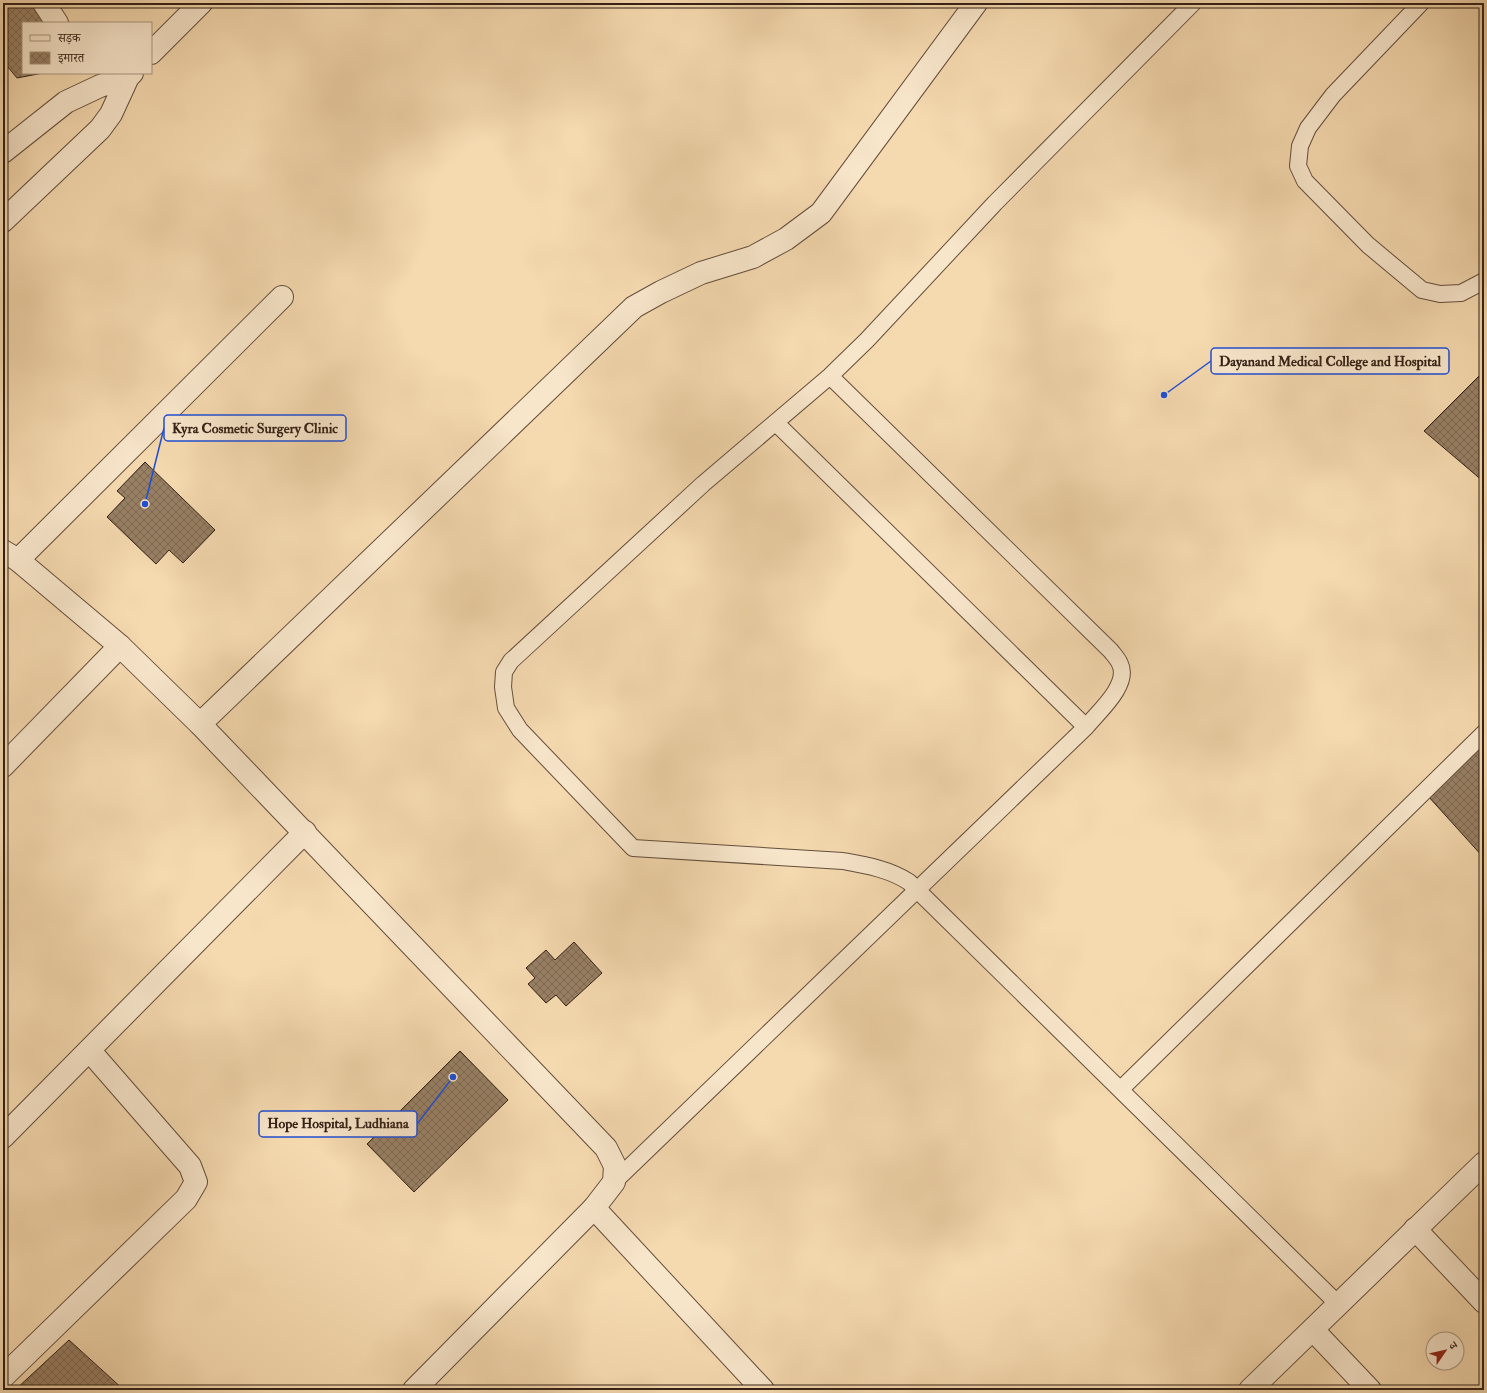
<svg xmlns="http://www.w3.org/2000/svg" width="1487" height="1393" viewBox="0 0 1487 1393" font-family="'IM FELL Double Pica','Noto Serif Devanagari',serif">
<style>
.building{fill:url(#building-cross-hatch);stroke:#332015}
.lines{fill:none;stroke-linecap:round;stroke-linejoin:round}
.service-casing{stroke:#644e3c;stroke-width:18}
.minor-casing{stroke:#644e3c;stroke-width:24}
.tertiary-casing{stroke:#644e3c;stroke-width:24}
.service{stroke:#f8e6cb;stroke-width:16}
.minor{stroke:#f8e6cb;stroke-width:22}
.tertiary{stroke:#f8e6cb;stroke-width:22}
.leader{fill:none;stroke:#1d4ed8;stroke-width:1.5}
.callout-dot{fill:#1d4ed8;stroke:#f8e6cb;stroke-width:1.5}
.callout{fill:#f8e6cb;stroke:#1d4ed8;stroke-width:1.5}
.callout-label{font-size:14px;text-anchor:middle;font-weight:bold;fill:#332015}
</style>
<defs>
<pattern id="building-cross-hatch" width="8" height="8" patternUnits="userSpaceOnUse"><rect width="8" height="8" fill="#988065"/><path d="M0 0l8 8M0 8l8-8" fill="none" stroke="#7d6852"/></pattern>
</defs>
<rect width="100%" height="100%" fill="#f5d9af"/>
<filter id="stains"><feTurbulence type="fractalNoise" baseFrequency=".005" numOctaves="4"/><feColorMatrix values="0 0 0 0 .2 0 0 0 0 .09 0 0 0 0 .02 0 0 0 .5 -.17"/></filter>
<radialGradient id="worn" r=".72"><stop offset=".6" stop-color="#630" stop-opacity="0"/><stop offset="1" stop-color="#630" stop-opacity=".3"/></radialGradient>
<path class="building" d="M 3,3 L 31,3 L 44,23 L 23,23 L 23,73 L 43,73 L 17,78 L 3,61 Z
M 1484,371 L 1484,482 L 1424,431 Z
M 145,462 L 215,530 L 183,563 L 169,550 L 156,564 L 107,517 L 125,498 L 117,491 Z
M 1482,746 L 1484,748 L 1484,858 L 1427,795 Z
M 574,942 L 602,973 L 566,1006 L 556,995 L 546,1003 L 528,984 L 535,978 L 526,968 L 546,950 L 555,960 Z
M 460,1051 L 508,1100 L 414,1192 L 367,1144 Z
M 69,1340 L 124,1390 L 15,1390 Z"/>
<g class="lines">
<defs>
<path id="service" d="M 1193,3 L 995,203 L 867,340 L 830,376 L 703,484 L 511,661 L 504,672 L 503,687 L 506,708 L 520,730 L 633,848 L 843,861 C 865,865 889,869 909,882 L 1338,1304
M 1421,3 L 1333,95 L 1308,128 L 1300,146 L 1298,166 L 1305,181 L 1368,245 L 1422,290 L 1440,294 L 1461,293 L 1484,281
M 776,423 L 1086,727
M 1121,1089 L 1484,733
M 614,1182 L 1086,727 C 1098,712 1130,685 1120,664 C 1118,659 1114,655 1111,651 L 830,376"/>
<path id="minor" d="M 44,3 L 57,23
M 151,53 L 201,3
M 3,152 L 66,102 L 100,86 L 128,77
M 3,221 L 100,129 L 111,114 L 128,77 L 132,73
M 18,560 L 282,297
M 200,724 L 634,307 L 661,292 L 701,273 L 753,257 L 786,239 L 821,213 L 976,3
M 3,766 L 120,646
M 3,1137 L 305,832
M 594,1208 L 763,1390
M 1415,1229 L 1484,1302
M 1313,1330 L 1370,1390
M 3,1377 L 186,1199 L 196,1182 L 190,1166 L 89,1050"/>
<path id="tertiary" d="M 3,551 L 18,560 L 120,646 L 200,724 L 606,1148 L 615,1166 L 614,1182 L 594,1208 L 414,1390
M 1250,1390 L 1484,1163"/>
</defs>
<use href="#service" class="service-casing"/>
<use href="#minor" class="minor-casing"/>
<use href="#tertiary" class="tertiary-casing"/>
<use href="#service" class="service"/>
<use href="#minor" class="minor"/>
<use href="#tertiary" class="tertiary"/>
</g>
<path class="leader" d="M1164 395L1211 361M145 504L164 428M453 1077L417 1124"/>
<g class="callout-dot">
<circle cx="1164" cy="395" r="4"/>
<circle cx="145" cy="504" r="4"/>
<circle cx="453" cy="1077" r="4"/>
</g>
<g class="callout">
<rect x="1211" y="348" width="238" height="26" rx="4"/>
<rect x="164" y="415" width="182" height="26" rx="4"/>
<rect x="259" y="1111" width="158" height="26" rx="4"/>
</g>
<g class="callout-label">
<text x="1330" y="366">Dayanand Medical College and Hospital</text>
<text x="255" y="433">Kyra Cosmetic Surgery Clinic</text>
<text x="338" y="1128">Hope Hospital, Ludhiana</text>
</g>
<rect width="1487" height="1393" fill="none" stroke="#f5d9af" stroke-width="16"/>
<rect x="4" y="4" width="1479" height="1385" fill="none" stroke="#332015" stroke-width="2"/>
<rect x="8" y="8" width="1471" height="1377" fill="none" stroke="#332015"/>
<rect x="22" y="22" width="130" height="52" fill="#f8e6cb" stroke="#a99782"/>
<rect x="30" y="35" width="20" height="6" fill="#f8e6cb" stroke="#a99782"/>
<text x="58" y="42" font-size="12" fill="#332015">सड़क</text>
<rect x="30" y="52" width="20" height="12" fill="url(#building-cross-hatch)" stroke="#a99782"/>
<text x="58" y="62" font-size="12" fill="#332015">इमारत</text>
<g transform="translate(1445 1351) rotate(56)"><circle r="19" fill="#f8e6cb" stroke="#a99782"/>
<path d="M0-3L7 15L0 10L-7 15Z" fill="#8f2418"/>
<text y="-6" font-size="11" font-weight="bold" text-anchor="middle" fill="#332015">उ</text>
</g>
<rect width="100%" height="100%" filter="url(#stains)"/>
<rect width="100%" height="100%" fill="url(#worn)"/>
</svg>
